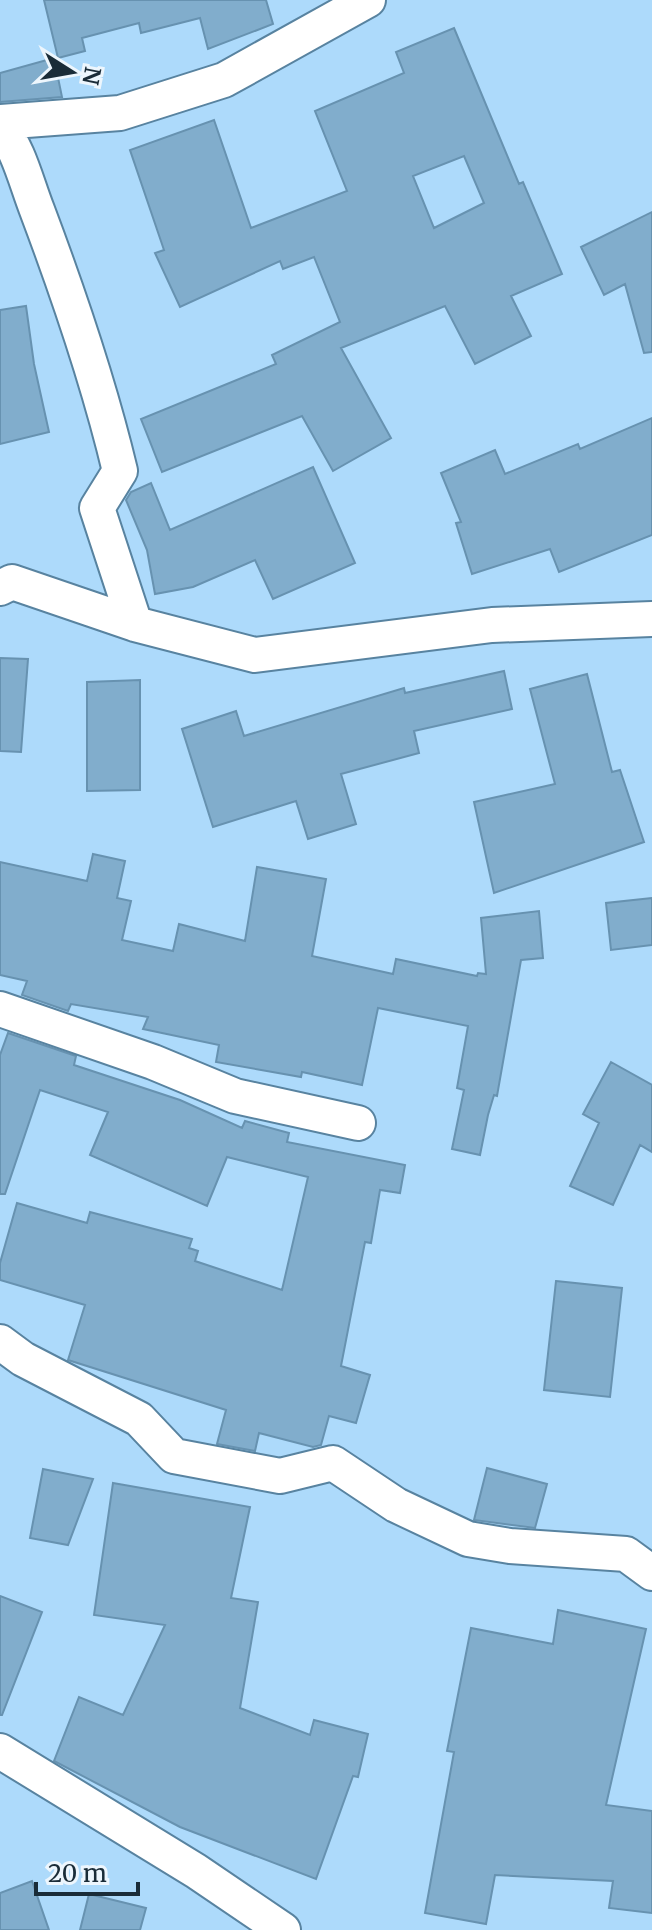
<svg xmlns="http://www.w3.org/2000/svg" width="652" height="1930" viewBox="0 0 652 1930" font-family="Merriweather,serif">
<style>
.building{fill:#81adcc;stroke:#6792b0;stroke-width:2;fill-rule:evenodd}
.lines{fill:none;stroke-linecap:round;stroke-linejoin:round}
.minor-casing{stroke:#5883a0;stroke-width:38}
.minor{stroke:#fff;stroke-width:34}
</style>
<rect width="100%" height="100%" fill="#addafb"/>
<path class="building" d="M 44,0 L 266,0 L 273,24 L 208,49 L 200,18 L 141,33 L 139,23 L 82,38 L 85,51 L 58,58 Z
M 454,28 L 519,184 L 523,182 L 562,274 L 511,296 L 531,336 L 475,364 L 445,306 L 341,348 L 391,438 L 333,471 L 302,416 L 162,472 L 141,419 L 276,364 L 272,355 L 340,322 L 314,257 L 283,269 L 280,261 L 180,307 L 155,253 L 164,250 L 130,150 L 214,120 L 251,228 L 347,191 L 315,111 L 404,73 L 396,52 ZM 464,156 L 484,203 L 434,228 L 413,176 Z
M 54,58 L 62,97 L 0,102 L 0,73 Z
M 652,212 L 652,352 L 644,353 L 625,284 L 604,295 L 581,247 Z
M 26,306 L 34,364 L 49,432 L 0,444 L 0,310 Z
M 652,418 L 652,535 L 559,572 L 550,549 L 472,574 L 456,523 L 461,522 L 441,473 L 495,450 L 505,474 L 578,444 L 580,449 Z
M 313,467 L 355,563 L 273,599 L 255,560 L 193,587 L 155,594 L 147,550 L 126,500 L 131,492 L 151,483 L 170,530 Z
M 0,658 L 28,659 L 21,752 L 0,751 Z
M 504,671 L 512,709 L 414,731 L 419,753 L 341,774 L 356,824 L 308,839 L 296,801 L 213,827 L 182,729 L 236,711 L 244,736 L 404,688 L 405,693 Z
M 587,674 L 612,772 L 620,770 L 644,842 L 494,893 L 474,802 L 555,784 L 530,689 Z
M 140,680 L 140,790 L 87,791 L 87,682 Z
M 93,854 L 125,861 L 117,898 L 131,901 L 122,940 L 173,951 L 179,924 L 245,941 L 257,867 L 326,879 L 312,956 L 393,974 L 396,959 L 477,976 L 478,973 L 486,974 L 481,918 L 539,911 L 543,958 L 521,960 L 497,1096 L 494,1095 L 488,1115 L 480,1155 L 452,1149 L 464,1090 L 457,1088 L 468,1026 L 378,1008 L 362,1085 L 302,1072 L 301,1077 L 216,1062 L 219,1045 L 143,1029 L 148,1017 L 71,1004 L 68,1011 L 22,995 L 27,981 L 0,975 L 0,862 L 87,881 Z
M 652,898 L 652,945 L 611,950 L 606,903 Z
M 8,1033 L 76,1056 L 74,1065 L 180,1100 L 242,1128 L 245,1121 L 289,1133 L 287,1142 L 405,1165 L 400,1193 L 380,1190 L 371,1243 L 365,1242 L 341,1366 L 370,1375 L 356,1423 L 329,1416 L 321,1445 L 313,1447 L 259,1433 L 255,1451 L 217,1444 L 226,1410 L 68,1360 L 85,1305 L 0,1280 L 0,1263 L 17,1203 L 87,1223 L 90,1212 L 192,1239 L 189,1248 L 198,1251 L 195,1261 L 282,1290 L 308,1177 L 227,1157 L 207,1206 L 90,1155 L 108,1112 L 40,1090 L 5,1194 L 0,1194 L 0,1055 Z
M 611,1062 L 652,1085 L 652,1152 L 640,1145 L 613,1205 L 570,1186 L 599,1123 L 583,1114 Z
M 556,1281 L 622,1288 L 610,1397 L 544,1390 Z
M 487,1468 L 547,1484 L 535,1528 L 474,1520 Z
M 43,1469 L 93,1479 L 68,1545 L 30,1538 Z
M 113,1483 L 250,1507 L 231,1598 L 258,1602 L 240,1708 L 310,1735 L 314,1720 L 368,1734 L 358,1777 L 353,1776 L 316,1879 L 180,1827 L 54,1761 L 79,1697 L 123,1715 L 165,1625 L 94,1615 Z
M 0,1596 L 42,1612 L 2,1715 L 0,1715 Z
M 558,1610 L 646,1629 L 606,1805 L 652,1811 L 652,1913 L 609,1908 L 613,1881 L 495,1875 L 486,1924 L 425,1913 L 454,1752 L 447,1751 L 471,1628 L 553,1644 Z
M 32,1881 L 49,1930 L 0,1930 L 0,1893 Z
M 89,1894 L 146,1908 L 140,1930 L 80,1930 Z"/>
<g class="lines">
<defs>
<path id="minor" d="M 0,122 L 120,113 L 224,80 L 368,0
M 0,127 C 19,149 26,182 37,210 C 69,295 99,383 120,471 L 97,508 L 135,624
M 0,588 L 12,582 L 135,624 L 255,655 L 492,625 L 652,619
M 0,1009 L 153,1062 L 235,1096 L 358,1123
M 0,1342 L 23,1359 L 139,1419 L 174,1456 L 280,1476 L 333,1463 L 396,1505 L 468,1539 L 510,1546 L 626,1554 L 652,1573
M 0,1751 L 196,1871 L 283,1930"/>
</defs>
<use href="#minor" class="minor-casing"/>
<use href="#minor" class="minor"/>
</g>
<g transform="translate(72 72) rotate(101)" stroke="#edf6fd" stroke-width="6" paint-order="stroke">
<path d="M0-6L14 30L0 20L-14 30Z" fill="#1a2c38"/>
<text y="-12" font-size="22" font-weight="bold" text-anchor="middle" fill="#1a2c38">N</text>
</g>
<path d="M36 1882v12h102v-12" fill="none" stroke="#1a2c38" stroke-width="4"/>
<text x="48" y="1882" font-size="24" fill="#1a2c38" stroke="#edf6fd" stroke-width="6" paint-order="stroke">20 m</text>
</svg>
